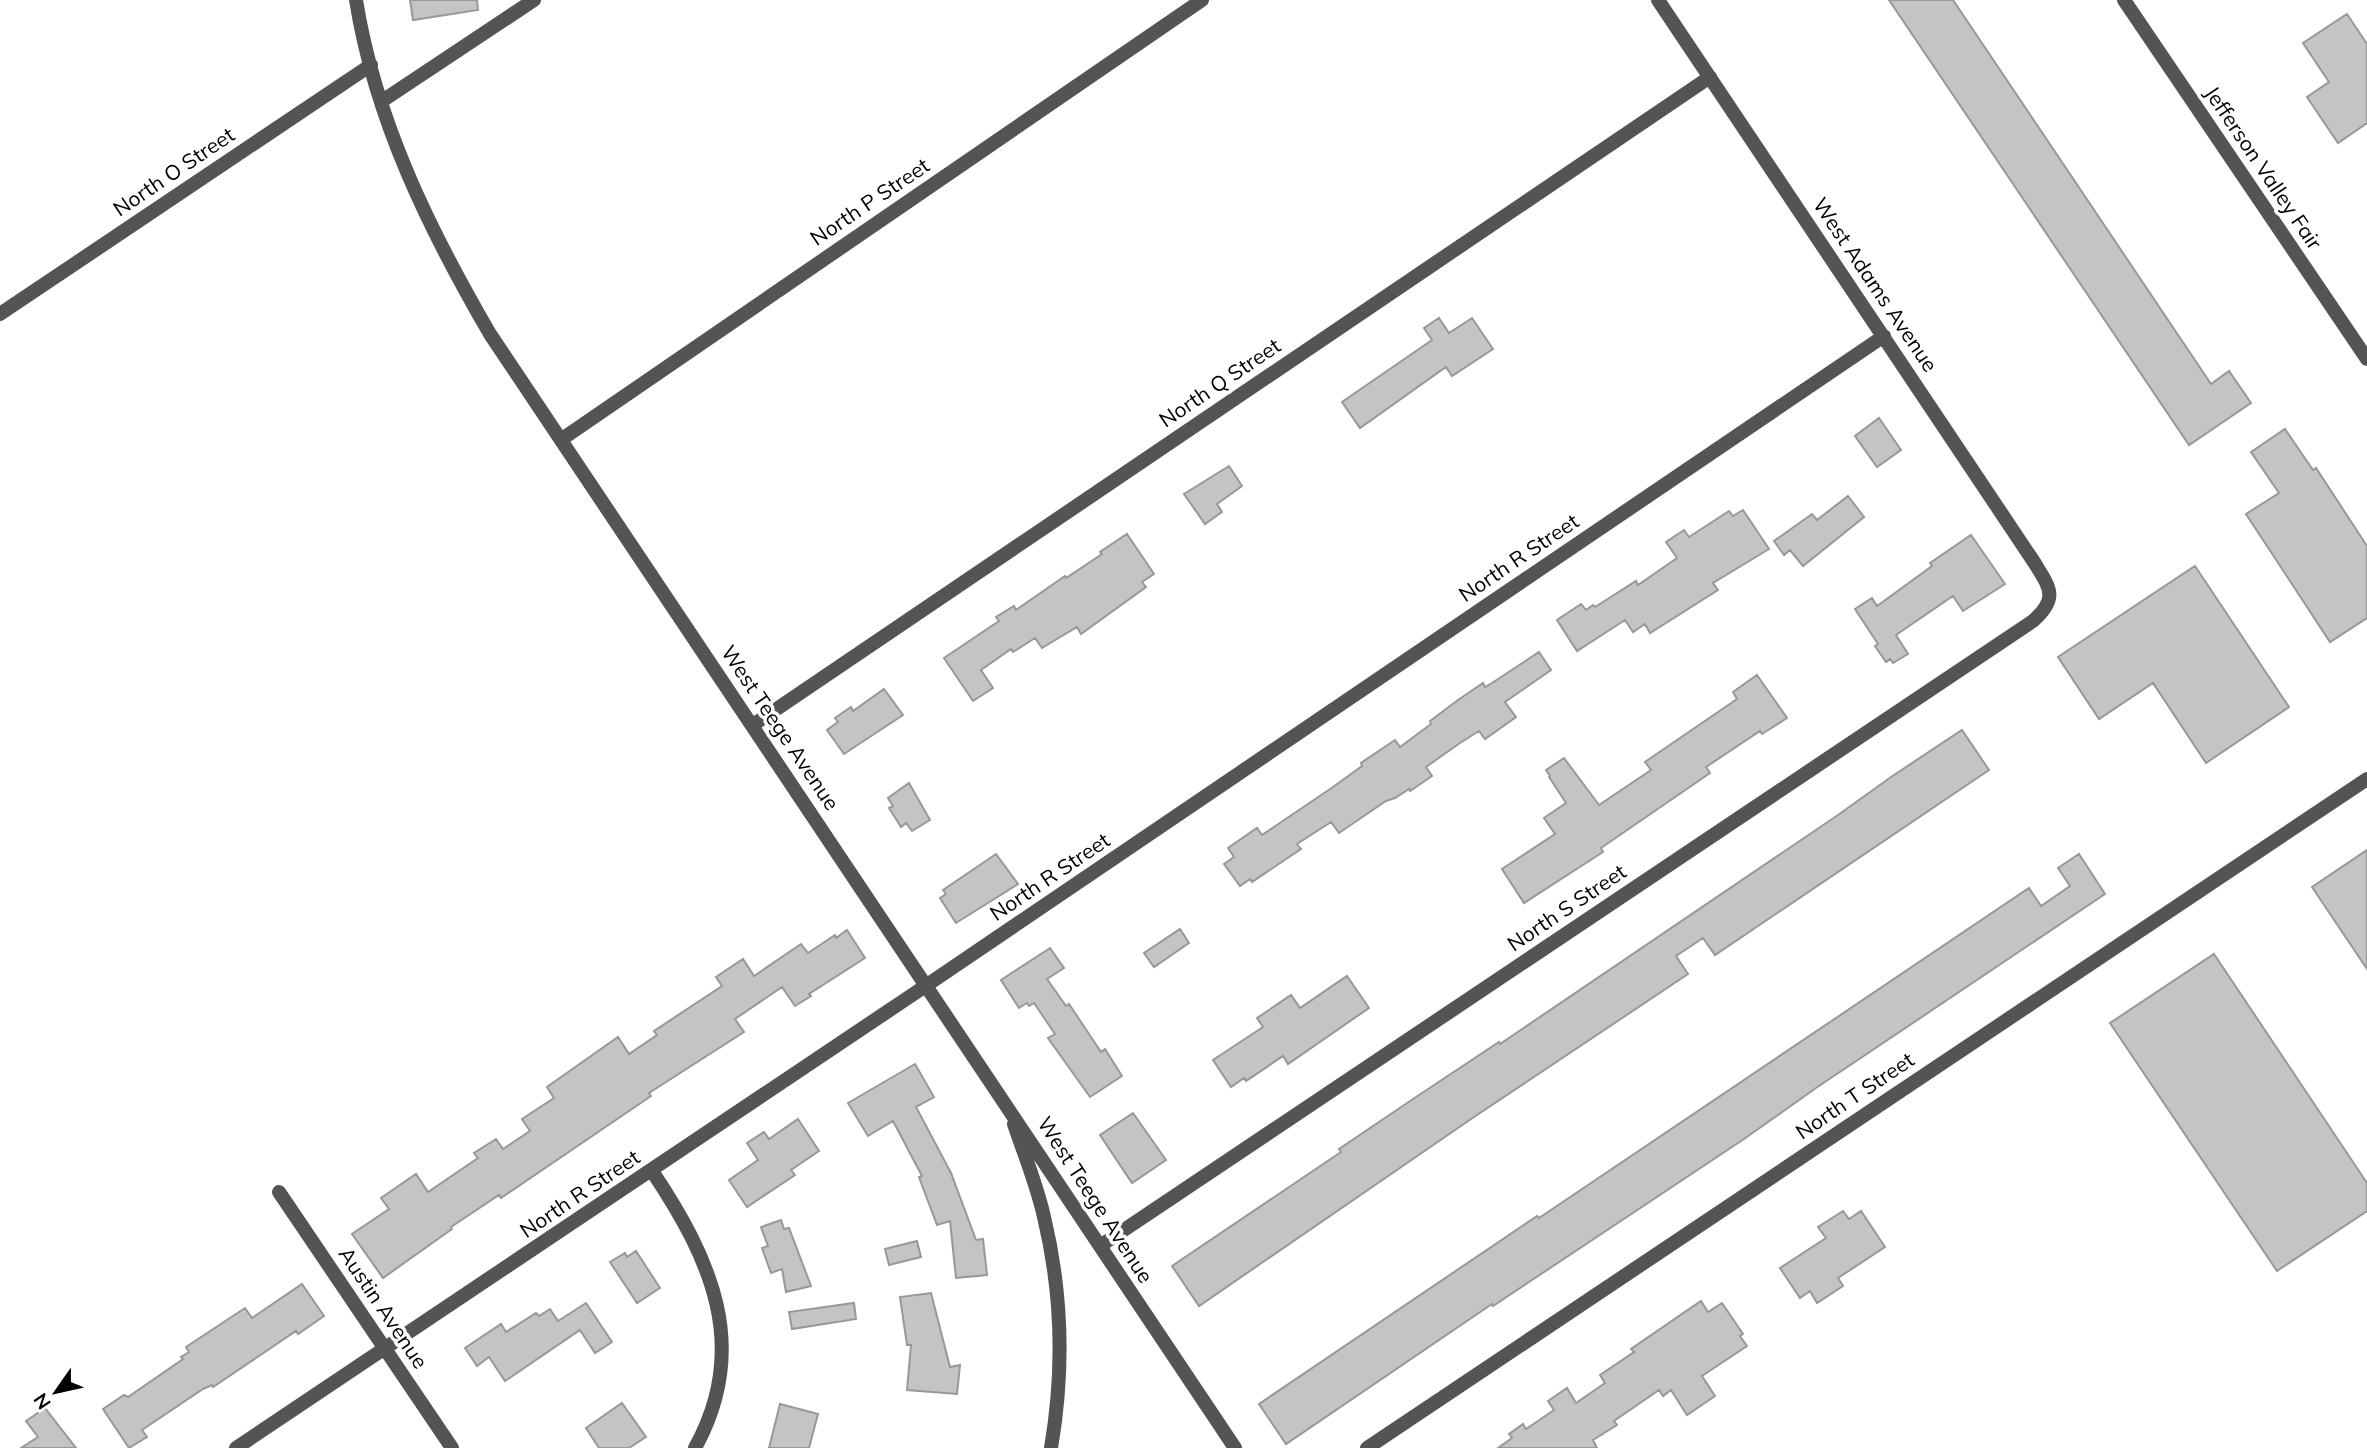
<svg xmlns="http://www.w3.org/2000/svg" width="2367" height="1448" viewBox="0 0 2367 1448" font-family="Mulish,sans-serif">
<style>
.building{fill:#c4c4c4;stroke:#989898;stroke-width:2}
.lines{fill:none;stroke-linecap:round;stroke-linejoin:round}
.minor{stroke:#545454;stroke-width:14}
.tertiary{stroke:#545454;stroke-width:14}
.labels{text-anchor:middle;stroke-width:7;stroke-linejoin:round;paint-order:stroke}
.street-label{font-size:21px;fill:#000;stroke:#fff}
</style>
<rect width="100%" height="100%" fill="#fff"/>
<path class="building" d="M 410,0 L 477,0 L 478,10 L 413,20 Z
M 1889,0 L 1953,0 L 2211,384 L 2229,371 L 2251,403 L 2189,445 Z
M 2347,14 L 2367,44 L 2367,123 L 2338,143 L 2307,97 L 2329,82 L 2303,43 Z
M 1439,318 L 1449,333 L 1472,318 L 1493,349 L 1452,376 L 1446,367 L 1360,428 L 1342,402 L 1432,340 L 1424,328 Z
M 1879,418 L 1901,450 L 1877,467 L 1855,436 Z
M 2285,429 L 2313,470 L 2316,468 L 2367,546 L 2367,618 L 2330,642 L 2246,514 L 2279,493 L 2251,452 Z
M 1229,466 L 1242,486 L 1217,504 L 1222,512 L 1205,524 L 1184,494 Z
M 1848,496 L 1864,517 L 1803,566 L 1790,550 L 1784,555 L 1774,541 L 1812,514 L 1817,520 Z
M 1743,510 L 1769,549 L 1713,583 L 1718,590 L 1650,633 L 1645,624 L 1633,632 L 1625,620 L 1577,651 L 1557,620 L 1581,604 L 1586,610 L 1593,605 L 1595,607 L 1636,581 L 1638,585 L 1677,558 L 1666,542 L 1684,530 L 1689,537 L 1729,511 L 1733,516 Z
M 1127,534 L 1154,574 L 1142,582 L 1146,587 L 1081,634 L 1077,627 L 1042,648 L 1035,638 L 1013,652 L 1011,649 L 981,670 L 993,688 L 973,701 L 944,658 L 999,621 L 996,617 L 1014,606 L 1016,610 L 1065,576 L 1066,578 L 1102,554 L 1100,552 Z
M 1971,535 L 2005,584 L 1963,611 L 1953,596 L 1896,635 L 1908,654 L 1893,663 L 1890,659 L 1886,662 L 1875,646 L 1878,644 L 1855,609 L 1872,598 L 1877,606 L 1932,566 L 1930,563 Z
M 2195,566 L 2289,707 L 2206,763 L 2153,683 L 2099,719 L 2058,657 Z
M 1539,652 L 1551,670 L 1505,702 L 1516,717 L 1485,739 L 1479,731 L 1460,743 L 1426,767 L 1432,776 L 1410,791 L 1409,789 L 1395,798 L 1386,801 L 1339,833 L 1331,822 L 1297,844 L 1301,849 L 1252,882 L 1250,879 L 1240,886 L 1224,864 L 1234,857 L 1228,848 L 1257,828 L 1262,835 L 1333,787 L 1362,766 L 1361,763 L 1395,740 L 1400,747 L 1431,724 L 1430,721 L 1458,700 L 1483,683 L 1485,687 L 1492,683 Z
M 1757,675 L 1787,718 L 1762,734 L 1760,731 L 1706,767 L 1710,773 L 1601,848 L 1603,852 L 1524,903 L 1502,869 L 1555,834 L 1544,818 L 1566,803 L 1549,777 L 1550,776 L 1546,770 L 1564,758 L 1599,805 L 1651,770 L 1645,762 L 1737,699 L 1733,692 Z
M 884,689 L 903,715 L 844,754 L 827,730 L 838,722 L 835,718 L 851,707 L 853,711 Z
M 1962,730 L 1989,770 L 1715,955 L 1703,938 L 1676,956 L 1688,974 L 1474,1117 L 1199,1306 L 1172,1266 L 1341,1152 L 1339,1149 L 1413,1099 L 1499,1042 L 1500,1044 L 1838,815 L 1891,777 Z
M 909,783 L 930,820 L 912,831 L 906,823 L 901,827 L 889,808 L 893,806 L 888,798 Z
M 2367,850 L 2367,969 L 2312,887 Z
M 996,854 L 1018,884 L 956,923 L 940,898 L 946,894 L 943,890 Z
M 2079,854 L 2105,894 L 1816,1088 L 1744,1139 L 1493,1306 L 1492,1304 L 1286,1444 L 1259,1404 L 1537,1216 L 1539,1218 L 2029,888 L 2041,906 L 2070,886 L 2058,868 Z
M 1180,929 L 1189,943 L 1154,967 L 1144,953 Z
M 847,930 L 865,958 L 809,994 L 811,996 L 795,1006 L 782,987 L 735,1019 L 744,1032 L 649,1093 L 651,1096 L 501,1198 L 499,1195 L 451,1227 L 452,1229 L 383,1278 L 352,1234 L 389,1209 L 381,1198 L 416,1174 L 428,1192 L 478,1158 L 474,1153 L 496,1139 L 503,1149 L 530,1131 L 522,1119 L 554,1098 L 547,1087 L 618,1037 L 629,1054 L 657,1035 L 654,1031 L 722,986 L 716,977 L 743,959 L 754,976 L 801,944 L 808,953 L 835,935 L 836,938 Z
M 1050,948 L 1064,968 L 1047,979 L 1066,1006 L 1069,1004 L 1101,1052 L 1105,1049 L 1122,1076 L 1090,1097 L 1048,1038 L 1055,1034 L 1034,1003 L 1029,1006 L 1027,1003 L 1019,1008 L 1001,980 Z
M 2214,954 L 2367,1183 L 2367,1211 L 2277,1271 L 2110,1023 Z
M 1347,976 L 1369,1008 L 1288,1064 L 1283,1056 L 1246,1081 L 1244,1078 L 1231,1087 L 1213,1060 L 1263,1027 L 1257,1018 L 1291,995 L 1300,1008 Z
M 915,1064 L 934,1097 L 916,1107 L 951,1173 L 976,1240 L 983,1239 L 987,1275 L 956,1278 L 950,1221 L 937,1225 L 919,1177 L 922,1176 L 893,1121 L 868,1136 L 848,1103 Z
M 1133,1113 L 1166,1160 L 1132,1183 L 1100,1135 Z
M 798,1119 L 819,1151 L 791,1170 L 795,1175 L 747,1207 L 729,1180 L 758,1160 L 747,1143 L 764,1132 L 769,1139 Z
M 1843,1211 L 1849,1219 L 1861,1211 L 1885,1247 L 1838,1278 L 1843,1286 L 1817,1303 L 1810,1291 L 1800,1298 L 1780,1268 L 1826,1238 L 1818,1227 Z
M 781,1220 L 784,1229 L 789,1228 L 811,1286 L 786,1292 L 782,1269 L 771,1273 L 762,1248 L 768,1246 L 761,1227 Z
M 917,1241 L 921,1257 L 889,1265 L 885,1249 Z
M 636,1251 L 660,1288 L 637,1303 L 610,1262 L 625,1253 L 627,1257 Z
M 302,1284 L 324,1316 L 298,1334 L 296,1331 L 213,1387 L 212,1385 L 203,1389 L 142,1430 L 147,1437 L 129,1448 L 103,1409 L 124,1395 L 128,1397 L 183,1359 L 181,1357 L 189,1352 L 186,1347 L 245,1308 L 252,1318 Z
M 931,1293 L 950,1367 L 960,1365 L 957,1394 L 907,1390 L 911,1345 L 907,1345 L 900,1297 Z
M 1701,1301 L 1708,1312 L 1722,1303 L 1743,1334 L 1740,1336 L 1747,1346 L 1702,1376 L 1715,1396 L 1687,1415 L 1671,1390 L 1663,1396 L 1659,1390 L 1614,1421 L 1617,1425 L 1593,1440 L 1597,1448 L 1498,1448 L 1512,1438 L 1509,1434 L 1523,1424 L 1526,1429 L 1554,1410 L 1548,1401 L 1567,1388 L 1576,1403 L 1605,1383 L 1600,1375 L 1634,1352 L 1631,1349 Z
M 586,1303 L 612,1342 L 595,1353 L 580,1330 L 505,1381 L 489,1357 L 477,1366 L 465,1348 L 501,1324 L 506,1332 L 536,1313 L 539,1316 L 550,1309 L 558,1321 Z
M 854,1303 L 856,1319 L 792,1329 L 789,1312 Z
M 622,1403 L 646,1437 L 629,1448 L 599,1448 L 586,1428 Z
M 780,1404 L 818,1414 L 809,1448 L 769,1448 Z
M 45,1408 L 76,1448 L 21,1448 L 38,1437 L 26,1421 Z"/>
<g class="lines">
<path class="minor" d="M 356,0 C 375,120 430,231 490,334 L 1235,1448
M 382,101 L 534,0
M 0,314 L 371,65
M 562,439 L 1202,0
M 753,725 L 1710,77
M 1014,1124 C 1024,1154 1037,1185 1044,1217 C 1062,1292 1064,1372 1051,1448
M 652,1171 C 711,1259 751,1347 695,1448
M 279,1192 L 452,1448
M 1100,1246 L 2033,621 C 2059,598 2050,588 2034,562 L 1658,0
M 236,1448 L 927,985 L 1884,336"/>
<path class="tertiary" d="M 2124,0 L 2367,359
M 1367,1448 L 2367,779"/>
</g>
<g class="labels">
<g class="street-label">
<text transform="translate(2263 168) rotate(56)" y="7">Jefferson Valley Fair</text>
<text transform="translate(174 172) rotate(-34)" y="7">North O Street</text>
<text transform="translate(870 202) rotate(-34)" y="7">North P Street</text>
<text transform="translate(1875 285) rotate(56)" y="7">West Adams Avenue</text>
<text transform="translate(1220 383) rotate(-34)" y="7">North Q Street</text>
<text transform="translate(1519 558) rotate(-34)" y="7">North R Street</text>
<text transform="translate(780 728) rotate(56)" y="7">West Teege Avenue</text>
<text transform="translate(1050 877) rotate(-34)" y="7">North R Street</text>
<text transform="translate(1567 908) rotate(-34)" y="7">North S Street</text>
<text transform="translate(1855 1096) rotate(-34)" y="7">North T Street</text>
<text transform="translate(580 1194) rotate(-34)" y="7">North R Street</text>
<text transform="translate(1095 1200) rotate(57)" y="7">West Teege Avenue</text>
<text transform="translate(383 1308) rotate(56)" y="7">Austin Avenue</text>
</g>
</g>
<g transform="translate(56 1392) rotate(236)" stroke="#ffffff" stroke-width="5" paint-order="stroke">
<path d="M0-5L12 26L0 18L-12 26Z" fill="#000000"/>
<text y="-10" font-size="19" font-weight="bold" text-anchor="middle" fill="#000000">N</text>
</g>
</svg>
